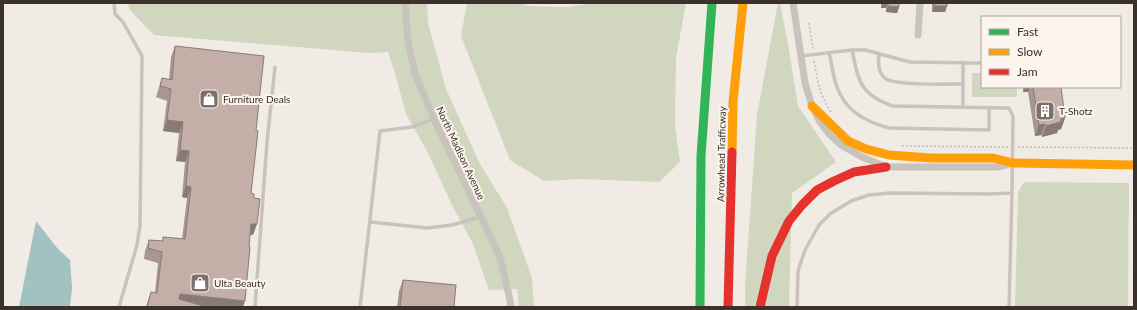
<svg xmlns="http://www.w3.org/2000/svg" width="1137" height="310" viewBox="0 0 1137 310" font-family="Lato,sans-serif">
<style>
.green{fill:#d1d6bf}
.water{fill:#a1c2c1}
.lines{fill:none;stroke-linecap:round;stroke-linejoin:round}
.path{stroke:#c2bbb6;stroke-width:1.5;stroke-dasharray:2 2;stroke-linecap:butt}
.lane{stroke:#c9c3be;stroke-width:3.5}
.street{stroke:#c9c3be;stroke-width:7}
.fast{stroke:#30b455;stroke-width:9}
.slow{stroke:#ff9f0a;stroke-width:9}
.jam{stroke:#e5322d;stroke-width:9}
.wall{fill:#a89690}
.shaded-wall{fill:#887a75}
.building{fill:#c3afa7;stroke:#887a75}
.labels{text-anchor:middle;stroke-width:4;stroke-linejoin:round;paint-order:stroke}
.poi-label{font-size:10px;fill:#3b302b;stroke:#fbf5ee;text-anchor:start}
.street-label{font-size:10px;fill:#3b302b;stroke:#fbf5ee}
</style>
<rect width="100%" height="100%" fill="#f0ebe5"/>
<path class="green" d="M 128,3 L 427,3 L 428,23 L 446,89 L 480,164 L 507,208 L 532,278 L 534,307 L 519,307 L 517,289 L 489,290 L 473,244 L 452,205 L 427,151 L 406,114 L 395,73 L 388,52 L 369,53 L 154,35 L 129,9 Z
M 467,3 L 520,3 L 528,6 L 566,7 L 595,3 L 686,3 L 676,58 L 675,126 L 680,162 L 659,182 L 579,179 L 544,181 L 510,160 L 461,36 Z
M 778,3 L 780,3 L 788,44 L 798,106 L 836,162 L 792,193 L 789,307 L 745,307 L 745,286 L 757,115 Z
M 972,73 L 982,73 L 982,87 L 1017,87 L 1017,97 L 972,97 Z
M 1024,182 L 1129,183 L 1128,307 L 1015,307 L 1018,192 Z"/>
<path class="water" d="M 36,221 L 58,249 L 70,260 L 72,288 L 70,307 L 19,307 Z"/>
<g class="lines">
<path class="path" d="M 809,23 L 813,49
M 814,61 C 818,81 819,94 831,112
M 902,146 L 1008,147
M 1018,147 L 1134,148"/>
<path class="lane" d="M 114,3 L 115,14 L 123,22 L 142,56 L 140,226 L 137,245 L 119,307
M 829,53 C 832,64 833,77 837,87 C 845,111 866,122 889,128 L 989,130 L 989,108
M 879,54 C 878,62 878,74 886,79 C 898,86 947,84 963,84
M 801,56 L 852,50 L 865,50 L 910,62 L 982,63
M 963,62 L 963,107
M 371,222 L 427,228 L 452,225 L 480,217
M 255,307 L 267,142 L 275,67
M 360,307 L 380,131 L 412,127 L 434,119
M 797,307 L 798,271 L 805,250 L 819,225 L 830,214 L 851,201 L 869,195 L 890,193 L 989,194 L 1012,193 L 1013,116 L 1009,108 L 892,106 C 859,93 859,82 852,50
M 1009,307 L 1012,193"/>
<path class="street" d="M 405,3 L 408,41 L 415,74 L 434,119 L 500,257 L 510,300 L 511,307
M 793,3 L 805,83 L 812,106 L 820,122 L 829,134 L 841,145 L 862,157 L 886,167 L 999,167 L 1013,163
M 918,35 L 920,3"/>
<path class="fast" d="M 700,307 L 701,156 L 712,3"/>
<path class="slow" d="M 812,106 L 848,141 L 866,149 L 889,155 L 931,158 L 993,158 L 1013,163 L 1134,165
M 732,152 L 733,102 L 743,3"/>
<path class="jam" d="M 728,307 L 732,152
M 760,307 L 772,256 L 789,221 L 802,205 L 817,190 L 834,181 L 854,172 L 886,167"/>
</g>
<path class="wall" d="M 881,3 L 899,3 L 899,7 L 897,13 L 886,12 L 886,8 L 881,8 Z
M 932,3 L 947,3 L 947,6 L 945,12 L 932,12 Z
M 175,46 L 256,130 L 251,193 L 253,235 L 250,235 L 243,307 L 146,307 L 151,292 L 155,293 L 158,263 L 144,259 L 145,251 L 149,240 L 162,241 L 163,237 L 182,239 L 187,198 L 182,197 L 185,162 L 176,161 L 179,133 L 163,131 L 167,101 L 156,97 L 162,78 L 169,80 L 171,57 Z
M 1023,87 L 1061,87 L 1065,118 L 1061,129 L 1058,130 L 1057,133 L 1042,137 L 1041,135 L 1035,136 L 1028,92 L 1023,92 Z
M 403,280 L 454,307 L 397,307 L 399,291 Z"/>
<path class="shaded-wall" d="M 883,3 L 888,3 L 886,8 L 881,8 Z
M 888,6 L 899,7 L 897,13 L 886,12 Z
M 934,6 L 947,6 L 945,12 L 932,12 Z
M 1025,87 L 1030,87 L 1028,92 L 1023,92 Z
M 1065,118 L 1061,129 L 1058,130 L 1057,133 L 1042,137 L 1046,126 L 1061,119 Z
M 167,120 L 183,122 L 179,133 L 163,131 Z
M 1045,124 L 1041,135 L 1035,136 L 1039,125 Z
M 180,150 L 189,151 L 185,162 L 176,161 Z
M 186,186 L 191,187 L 187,198 L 182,197 Z
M 251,224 L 257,224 L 253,235 L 247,235 Z
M 180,294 L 245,301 L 243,307 L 196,307 L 176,305 Z"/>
<path class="building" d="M 888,3 L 899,3 L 899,7 L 888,6 Z
M 934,3 L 947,3 L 947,6 L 934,6 Z
M 175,46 L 264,56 L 256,130 L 258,131 L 251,193 L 254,194 L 254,198 L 260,199 L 257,224 L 251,224 L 249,246 L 250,247 L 245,301 L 180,294 L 179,299 L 207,307 L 147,307 L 151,292 L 157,293 L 162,252 L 148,248 L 149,240 L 163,241 L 163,237 L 185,239 L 191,187 L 186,186 L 189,151 L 180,150 L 183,122 L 167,120 L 171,89 L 160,86 L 162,78 L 172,80 Z
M 1033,87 L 1061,87 L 1065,118 L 1061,119 L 1061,122 L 1046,126 L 1045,124 L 1039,125 Z
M 403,280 L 456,285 L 454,307 L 400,307 Z"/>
<defs>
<symbol id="shop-square" viewBox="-11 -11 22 22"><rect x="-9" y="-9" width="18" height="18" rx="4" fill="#7a716c" stroke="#fbf5ee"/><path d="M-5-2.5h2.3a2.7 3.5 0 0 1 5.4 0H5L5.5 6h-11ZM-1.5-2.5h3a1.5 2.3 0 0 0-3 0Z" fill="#fff"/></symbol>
<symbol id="building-square" viewBox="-11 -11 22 22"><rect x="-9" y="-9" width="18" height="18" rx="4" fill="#7a716c" stroke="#fbf5ee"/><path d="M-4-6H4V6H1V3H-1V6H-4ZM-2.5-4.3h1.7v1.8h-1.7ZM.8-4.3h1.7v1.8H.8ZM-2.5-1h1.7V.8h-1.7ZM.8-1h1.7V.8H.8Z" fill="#fff"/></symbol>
</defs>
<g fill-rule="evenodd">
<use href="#shop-square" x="198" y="88" width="22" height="22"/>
<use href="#building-square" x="1034" y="100" width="22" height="22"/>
<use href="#shop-square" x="189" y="272" width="22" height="22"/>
</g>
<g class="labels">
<g class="poi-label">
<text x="223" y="103">Furniture Deals</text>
<text x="1059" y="115">T-Shotz</text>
<text x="214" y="287">Ulta Beauty</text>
</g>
<g class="street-label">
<text transform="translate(461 153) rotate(65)" y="4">North Madison Avenue</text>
<text transform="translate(721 154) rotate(-89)" y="4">Arrowhead Trafficway</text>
</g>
</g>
<rect width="1137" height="310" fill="none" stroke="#3b302b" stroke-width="8"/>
<rect x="981" y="16" width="140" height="72" fill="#fbf5ee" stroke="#aea6a0"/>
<rect x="989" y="29" width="20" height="6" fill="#30b455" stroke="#aea6a0"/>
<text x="1017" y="36" font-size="12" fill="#3b302b">Fast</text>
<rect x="989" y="49" width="20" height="6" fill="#ff9f0a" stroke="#aea6a0"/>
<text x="1017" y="56" font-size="12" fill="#3b302b">Slow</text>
<rect x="989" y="69" width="20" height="6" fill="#e5322d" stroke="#aea6a0"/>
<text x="1017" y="76" font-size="12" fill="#3b302b">Jam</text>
</svg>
